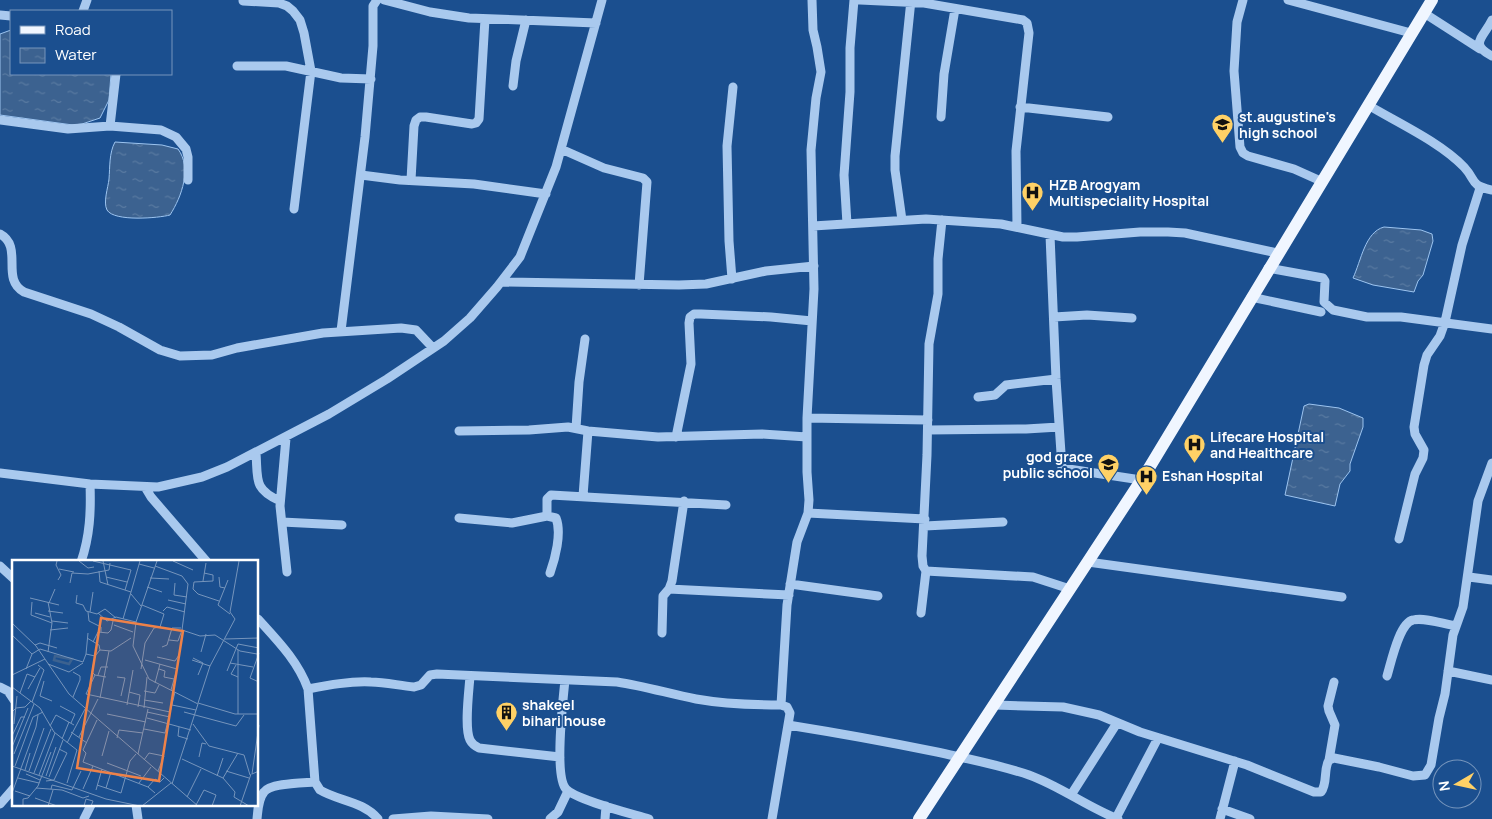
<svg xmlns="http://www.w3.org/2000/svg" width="1492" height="819" viewBox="0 0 1492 819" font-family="Manrope,sans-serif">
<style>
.water{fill:url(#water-ripples);stroke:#9cc4f0}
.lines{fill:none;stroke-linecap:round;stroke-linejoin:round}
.minor{stroke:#a9c9ee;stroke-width:9}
.major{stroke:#f0f6ff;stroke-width:12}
.labels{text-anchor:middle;stroke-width:4;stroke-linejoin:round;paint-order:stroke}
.poi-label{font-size:14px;font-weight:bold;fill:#fff;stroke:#1b4f8f;text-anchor:start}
.inset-river{fill:none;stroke:#3c6290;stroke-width:2.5}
.inset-road{fill:none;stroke:#7695bc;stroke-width:1}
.view{fill:#ee8249;fill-opacity:0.15;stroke:#ee8249;stroke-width:2.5}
.inset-edge{fill:none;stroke:#fff;stroke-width:2.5}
</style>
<defs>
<pattern id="water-ripples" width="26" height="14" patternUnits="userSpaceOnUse" patternTransform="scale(1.25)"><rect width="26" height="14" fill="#3c6290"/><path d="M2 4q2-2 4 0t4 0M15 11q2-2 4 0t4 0" fill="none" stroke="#597aa1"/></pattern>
</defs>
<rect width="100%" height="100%" fill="#1b4f8f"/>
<path class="water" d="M 11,30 L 11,74 L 111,74 L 109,100 L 100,118 L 82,124 L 73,125 L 0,115 L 0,34 Z
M 115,142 L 162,145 L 178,149 C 192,168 182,196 170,215 C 159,218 114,222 107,210 C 103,202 108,188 109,179 C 110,167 109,153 115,142 Z
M 1384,227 L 1421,230 L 1432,234 L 1433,241 L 1423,275 L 1418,281 L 1414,292 L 1373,285 L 1353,278 C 1361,261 1365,232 1384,227 Z
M 1309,404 L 1339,408 L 1363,418 L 1363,427 L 1350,464 L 1350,471 L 1340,484 L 1335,506 L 1285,495 L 1304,406 Z"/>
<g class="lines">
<path class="minor" d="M 384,0 L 430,12 L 469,18 L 596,23
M 860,0 L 924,3 L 1023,20 L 1027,23 L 1029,33 L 1016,151 L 1017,227
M 1243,0 L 1237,22 L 1234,71 L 1240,147 L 1243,153 L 1248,156 L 1294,169 L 1323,182
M 1288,0 L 1411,33
M 243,1 L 279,3 L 287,6 L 293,11 L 300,20 L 304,33 L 311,71 L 294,209
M 83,11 L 87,0
M 1424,13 L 1480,49
M 0,15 L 11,16
M 1492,20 C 1483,38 1469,44 1492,56
M 237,66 L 286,66 L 341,78 L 371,79
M 513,86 L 516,61 L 526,20
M 1368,105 C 1398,123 1440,142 1464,167 C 1477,181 1469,185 1492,190
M 1020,107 L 1108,117
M 941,117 L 944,74 L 955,9
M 0,120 L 68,129 L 110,126 L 161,130 L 176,137 L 186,149 L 188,157 L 188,180
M 110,126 L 116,74
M 561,149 L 604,168 L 643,178 L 647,182 L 639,285
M 361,175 L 400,180 L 474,184 L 546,194
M 411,180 L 414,126 L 416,120 L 420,117 L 426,117 L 472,124 L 476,123 L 479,119 L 485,19
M 902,220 L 895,170 L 895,156 L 911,0
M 847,224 L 844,175 L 850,92 L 850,48 L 854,0
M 813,226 L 926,219 L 1001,224 L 1063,237 L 1077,237 L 1140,232 L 1168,232 L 1185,233 L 1277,253
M 0,234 C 24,247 0,279 24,292 L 91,314 L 119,327 L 160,350 L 180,356 L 212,355 L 237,348 L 323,333 L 401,328 L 416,330 L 433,348
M 1050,235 L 1056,379 L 1062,468 L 1141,480
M 1268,268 L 1323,278 L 1325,281 L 1324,302 L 1333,310 L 1367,317 L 1401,317 L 1492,329
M 732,279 L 729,241 L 727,146 L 733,87
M 501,282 L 679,285 L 706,284 L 766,271 L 814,266
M 1251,297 L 1321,312
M 1054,317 L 1087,315 L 1132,318
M 341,331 L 365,137 L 373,46 L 373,6 L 377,0
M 978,397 L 995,395 L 1006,385 L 1056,379
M 807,418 L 928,420
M 576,428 L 579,382 L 585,339
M 928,430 L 1026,429 L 1059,427
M 459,431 L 529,430 L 568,427 L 588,431 L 658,437 L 762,434 L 807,437
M 676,437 L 691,364 L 689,323 L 690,317 L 694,314 L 701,314 L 771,317 L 812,321
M 286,438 L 280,506 L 287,572
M 256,453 C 258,479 253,489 280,501
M 0,473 L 90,484 L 158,487 L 202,477 L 227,467 L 329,414 L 387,379 L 444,341 L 470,318 L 497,287 L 520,257 L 556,167 L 602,0
M 145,487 L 151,497 L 207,562
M 583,496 L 588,431
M 808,513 L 925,519
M 459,518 L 512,523 L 547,516
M 282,522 L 342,525
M 925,526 L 1003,522
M 1399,539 L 1415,474 L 1423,458 L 1424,450 L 1415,434 L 1414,427 L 1424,365 L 1427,355 L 1440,336 L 1445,322 L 1462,245 L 1480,188
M 81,562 C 90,536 91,511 90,484
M 1088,562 L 1342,597
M 0,566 L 14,579
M 926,571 L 1033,577 L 1070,589
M 550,573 C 555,559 562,533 556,518 L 547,516 L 547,499 L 551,495 L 726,505
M 1469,577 L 1492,580
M 790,584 L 878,596
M 669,589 L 789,595
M 921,613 L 926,571 L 923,566 L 922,556 L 927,455 L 929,344 L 938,294 L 938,259 L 942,220
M 258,619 C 277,640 298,661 308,689 L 315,782 L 320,790 C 338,801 363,801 378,819
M 662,633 L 663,596 L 669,589 L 672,581 L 684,501
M 1448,671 L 1492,680
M 470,676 C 469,691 464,728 470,740 C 472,744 475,746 479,748 L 560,757
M 1387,676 C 1391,663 1399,623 1413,620 C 1425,617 1443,624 1456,626
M 565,680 C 563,700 554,776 566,789 C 576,800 633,814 649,819
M 0,687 L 8,691 L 14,700
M 308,689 C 329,685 350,681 371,682 C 386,682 400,686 414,687 L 421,685 L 430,675 L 437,674 L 617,682 C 644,686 670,694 696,699 C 724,704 752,705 781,705
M 994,705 L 1063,707 L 1099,715 L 1140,732 L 1247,765 L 1314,792 L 1321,792 C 1328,783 1323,770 1329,760 L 1334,758 L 1379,767 L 1413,776 L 1425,775 L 1431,765 L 1439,718 L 1445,694 L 1453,635 L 1463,607 L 1478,501 L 1492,463
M 788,725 C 838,733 888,742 937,752 C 968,759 1000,765 1029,775 C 1060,786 1087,807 1118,819
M 1329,760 L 1335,725 L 1329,711 L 1328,706 L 1334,682
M 1071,795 L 1117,723
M 0,804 L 14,788
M 136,805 L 138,819
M 1222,809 L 1250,819
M 1116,818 L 1158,738
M 84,819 L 91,805
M 257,819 C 258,810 258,799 264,792 C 270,783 304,783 315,782
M 393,819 L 431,816 L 488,819
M 550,819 L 558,812 L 568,791
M 605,819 L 606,806
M 772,819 L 790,713 L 787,707 L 781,705 L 787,605 L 797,542 L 808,513 L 809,500 L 807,472 L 807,418 L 814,289 L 811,150 L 816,98 L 821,72 L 817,47 L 813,30 L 812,0
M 1220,819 L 1235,761"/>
<path class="major" d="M 919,819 L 1146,473 L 1432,0"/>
</g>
<defs>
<symbol id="school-pin" viewBox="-11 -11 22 30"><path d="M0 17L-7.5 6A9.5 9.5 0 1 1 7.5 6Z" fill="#ffd166" stroke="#1b4f8f"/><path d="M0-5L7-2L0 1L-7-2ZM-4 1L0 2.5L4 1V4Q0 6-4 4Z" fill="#111"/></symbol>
<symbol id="hospital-pin" viewBox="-11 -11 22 30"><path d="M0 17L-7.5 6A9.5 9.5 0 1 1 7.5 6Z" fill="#ffd166" stroke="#1b4f8f"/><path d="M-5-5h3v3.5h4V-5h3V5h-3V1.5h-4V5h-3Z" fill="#111"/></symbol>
<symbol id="building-pin" viewBox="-11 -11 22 30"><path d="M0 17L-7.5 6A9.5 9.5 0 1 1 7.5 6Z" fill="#ffd166" stroke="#1b4f8f"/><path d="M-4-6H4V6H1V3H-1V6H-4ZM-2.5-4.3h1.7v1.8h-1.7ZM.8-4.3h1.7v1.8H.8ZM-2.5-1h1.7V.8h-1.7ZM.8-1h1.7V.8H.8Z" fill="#111"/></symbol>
</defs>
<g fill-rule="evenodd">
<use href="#school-pin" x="1210" y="112" width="25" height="34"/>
<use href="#hospital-pin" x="1020" y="180" width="25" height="34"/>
<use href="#hospital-pin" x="1182" y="432" width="25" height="34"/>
<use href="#school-pin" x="1096" y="452" width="25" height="34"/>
<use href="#hospital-pin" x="1134" y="464" width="25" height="34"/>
<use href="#building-pin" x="494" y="700" width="25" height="34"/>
</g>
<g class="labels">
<g class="poi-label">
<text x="1239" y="122">st.augustine's<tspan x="1239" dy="16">high school</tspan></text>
<text x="1049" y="190">HZB Arogyam<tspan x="1049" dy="16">Multispeciality Hospital</tspan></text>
<text x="1210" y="442">Lifecare Hospital<tspan x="1210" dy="16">and Healthcare</tspan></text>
<text x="1093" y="462" text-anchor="end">god grace<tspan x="1093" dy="16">public school</tspan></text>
<text x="1162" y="481">Eshan Hospital</text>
<text x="522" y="710">shakeel<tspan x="522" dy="16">bihari house</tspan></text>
</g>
</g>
<g transform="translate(12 560)">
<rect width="246" height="246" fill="#1b4f8f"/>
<path class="inset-river" d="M 43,96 L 53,98 L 60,99 L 57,104 L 42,100 Z"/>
<path class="inset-road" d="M 45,1 L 44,5 L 49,15 L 46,20M 67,1 L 76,8 L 82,7M 81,1 L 119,10 L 113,30M 91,1 L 96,25M 145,1 L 124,62 L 121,86 L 137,119 L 186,144 L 160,224M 161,1 L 181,10M 127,4 L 142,8M 143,6 L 170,16 L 176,24 L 170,70 L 188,76 L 203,75 L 228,91 L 245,94M 47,9 L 62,12M 87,11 L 88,22 L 119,32 L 111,59M 94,17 L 115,22M 207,17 L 208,27 L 213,28M 138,18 L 157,19M 216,20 L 206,45 L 218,54M 191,21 L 194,3M 58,23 L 60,13 L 76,14 L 97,10 L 98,3M 163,23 L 162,35 L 175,37M 135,27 L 150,32M 181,29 L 182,22 L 201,21 L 201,15 L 192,13M 181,29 L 186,34 L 207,41M 119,32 L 128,1M 119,34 L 129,46M 65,35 L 64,43 L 71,45 L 74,51 L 85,54 L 93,49 L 104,58M 18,38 L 47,45M 156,40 L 174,44M 20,42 L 19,55 L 40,63M 36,42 L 40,63 L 36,92M 37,43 L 43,29M 36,51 L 51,53M 151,51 L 155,47 L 173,52M 76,52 L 77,61 L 89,67 L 89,72M 78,52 L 81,32M 23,53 L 38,57M 86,53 L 95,61 L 104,57 L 124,62M 40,61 L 56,63M 0,63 L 24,86 L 57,134 L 186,246M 102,65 L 121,72M 38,70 L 56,68M 0,75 L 20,94 L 14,109M 75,78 L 87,85 L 88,90M 213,79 L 247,78M 157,80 L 166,81 L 170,70M 81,82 L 86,72 L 96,73 L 99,70 L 101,61M 23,85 L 28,83 L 45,88M 150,87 L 155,85 L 160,68 L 169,68M 226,90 L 226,154M 189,92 L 194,74M 247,93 L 238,118 L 247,122M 20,94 L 28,89 L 71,102 L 74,94 L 83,96 L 88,90 L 99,91 L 119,78M 74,94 L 76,73M 145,97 L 163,101 L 167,95M 181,98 L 191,103 L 186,115M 133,100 L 165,109 L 159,130M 180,100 L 198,106M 218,103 L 241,107M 36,104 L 57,112 L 71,103M 224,105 L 219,114 L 226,117M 129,109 L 133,83 L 142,68 L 148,67 L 152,54 L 130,45M 147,109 L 153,111 L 152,117 L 162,119M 215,111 L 226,84 L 247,88M 61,112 L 68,116 L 68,120 L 61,137M 0,115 L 33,99M 83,115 L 80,112 L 83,96M 86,115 L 89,107 L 96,107M 94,117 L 83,115 L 74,134 L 158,152M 105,117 L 113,118 L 109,136M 32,121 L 28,136 L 40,141M 143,123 L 148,104M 0,127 L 28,148 L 42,172 L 65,190 L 55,223M 16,129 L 28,108M 132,131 L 143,133 L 147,125M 117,132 L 128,135 L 126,147M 8,133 L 15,114 L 23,117M 88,138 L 97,91M 132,140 L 151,143M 20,142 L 32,110 L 26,105M 186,143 L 198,106 L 223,59 L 218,52 L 227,1M 186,143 L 223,154 L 247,154M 115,145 L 121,110M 160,145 L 184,150M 48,146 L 63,154 L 59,163M 132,148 L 135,117M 0,152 L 4,148 L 13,147 L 19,141M 135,152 L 158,157M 172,152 L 224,166 L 232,155M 95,154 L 134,162M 135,158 L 179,170M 85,160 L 71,190 L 74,193 L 71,202 L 136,227M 2,164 L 5,136M 181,164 L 197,186 L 232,195 L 238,215M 247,165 L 240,214 L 247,211M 38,166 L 44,155 L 62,165M 167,167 L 166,176 L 176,179M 132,169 L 153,173 L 163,132M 59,172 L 75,183M 0,176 L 9,157 L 13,157M 67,177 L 86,139M 105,178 L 107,170 L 131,173M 50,179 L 57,162M 55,183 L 73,149M 0,187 L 16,148M 2,194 L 22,144M 126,194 L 136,149M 90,196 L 97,171M 187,197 L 190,183 L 194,184M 170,199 L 211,218 L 223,232 L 222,237 L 237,246M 132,200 L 137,193 L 152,196 L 146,211M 95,203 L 129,216M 0,206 L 94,239 L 128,246M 3,206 L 21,157 L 31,152M 13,210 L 18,193M 17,211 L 32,168M 214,211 L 237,218M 22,213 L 39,169M 14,214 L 28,220M 27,215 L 43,173M 34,216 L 44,187M 205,216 L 211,198M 37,217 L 51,180M 6,218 L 27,223M 211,218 L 226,193M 34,221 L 42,220 L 55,193 L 47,189M 127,223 L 139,207M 85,225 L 109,233 L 118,201 L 124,194M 24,228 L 50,230 L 71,238 L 77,236M 94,228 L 99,212M 39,229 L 40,225 L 60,230 L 69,211M 71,229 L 81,206M 84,230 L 90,209M 3,231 L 18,236M 0,233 L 24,167 L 26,155M 143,233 L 136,227 L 143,219 L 148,222 L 152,218M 175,237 L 189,209M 23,238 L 45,246M 184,245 L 192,230 L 204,235 L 200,246M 11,246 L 11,239 L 16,238 L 26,226 L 39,192M 36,246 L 41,230M 72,246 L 74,239 L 81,241 L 79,246M 130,246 L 159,223M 228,246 L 239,214"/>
<path class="view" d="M 89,58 L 171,71 L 147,221 L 65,208 Z"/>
<rect width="246" height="246" class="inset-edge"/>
</g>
<rect x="10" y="10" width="162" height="65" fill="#1b4f8f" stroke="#7695bc"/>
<rect x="20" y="26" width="25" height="8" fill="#f0f6ff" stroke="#7695bc"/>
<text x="55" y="35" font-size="15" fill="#ffffff">Road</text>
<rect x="20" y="48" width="25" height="15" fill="url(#water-ripples)" stroke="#7695bc"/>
<text x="55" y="60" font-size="15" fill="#ffffff">Water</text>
<g transform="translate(1457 784) rotate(261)"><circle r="24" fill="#1b4f8f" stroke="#7695bc"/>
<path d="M0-4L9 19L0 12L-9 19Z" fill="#ffd166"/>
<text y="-8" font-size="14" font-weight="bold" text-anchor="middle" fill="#ffffff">N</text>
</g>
</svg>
